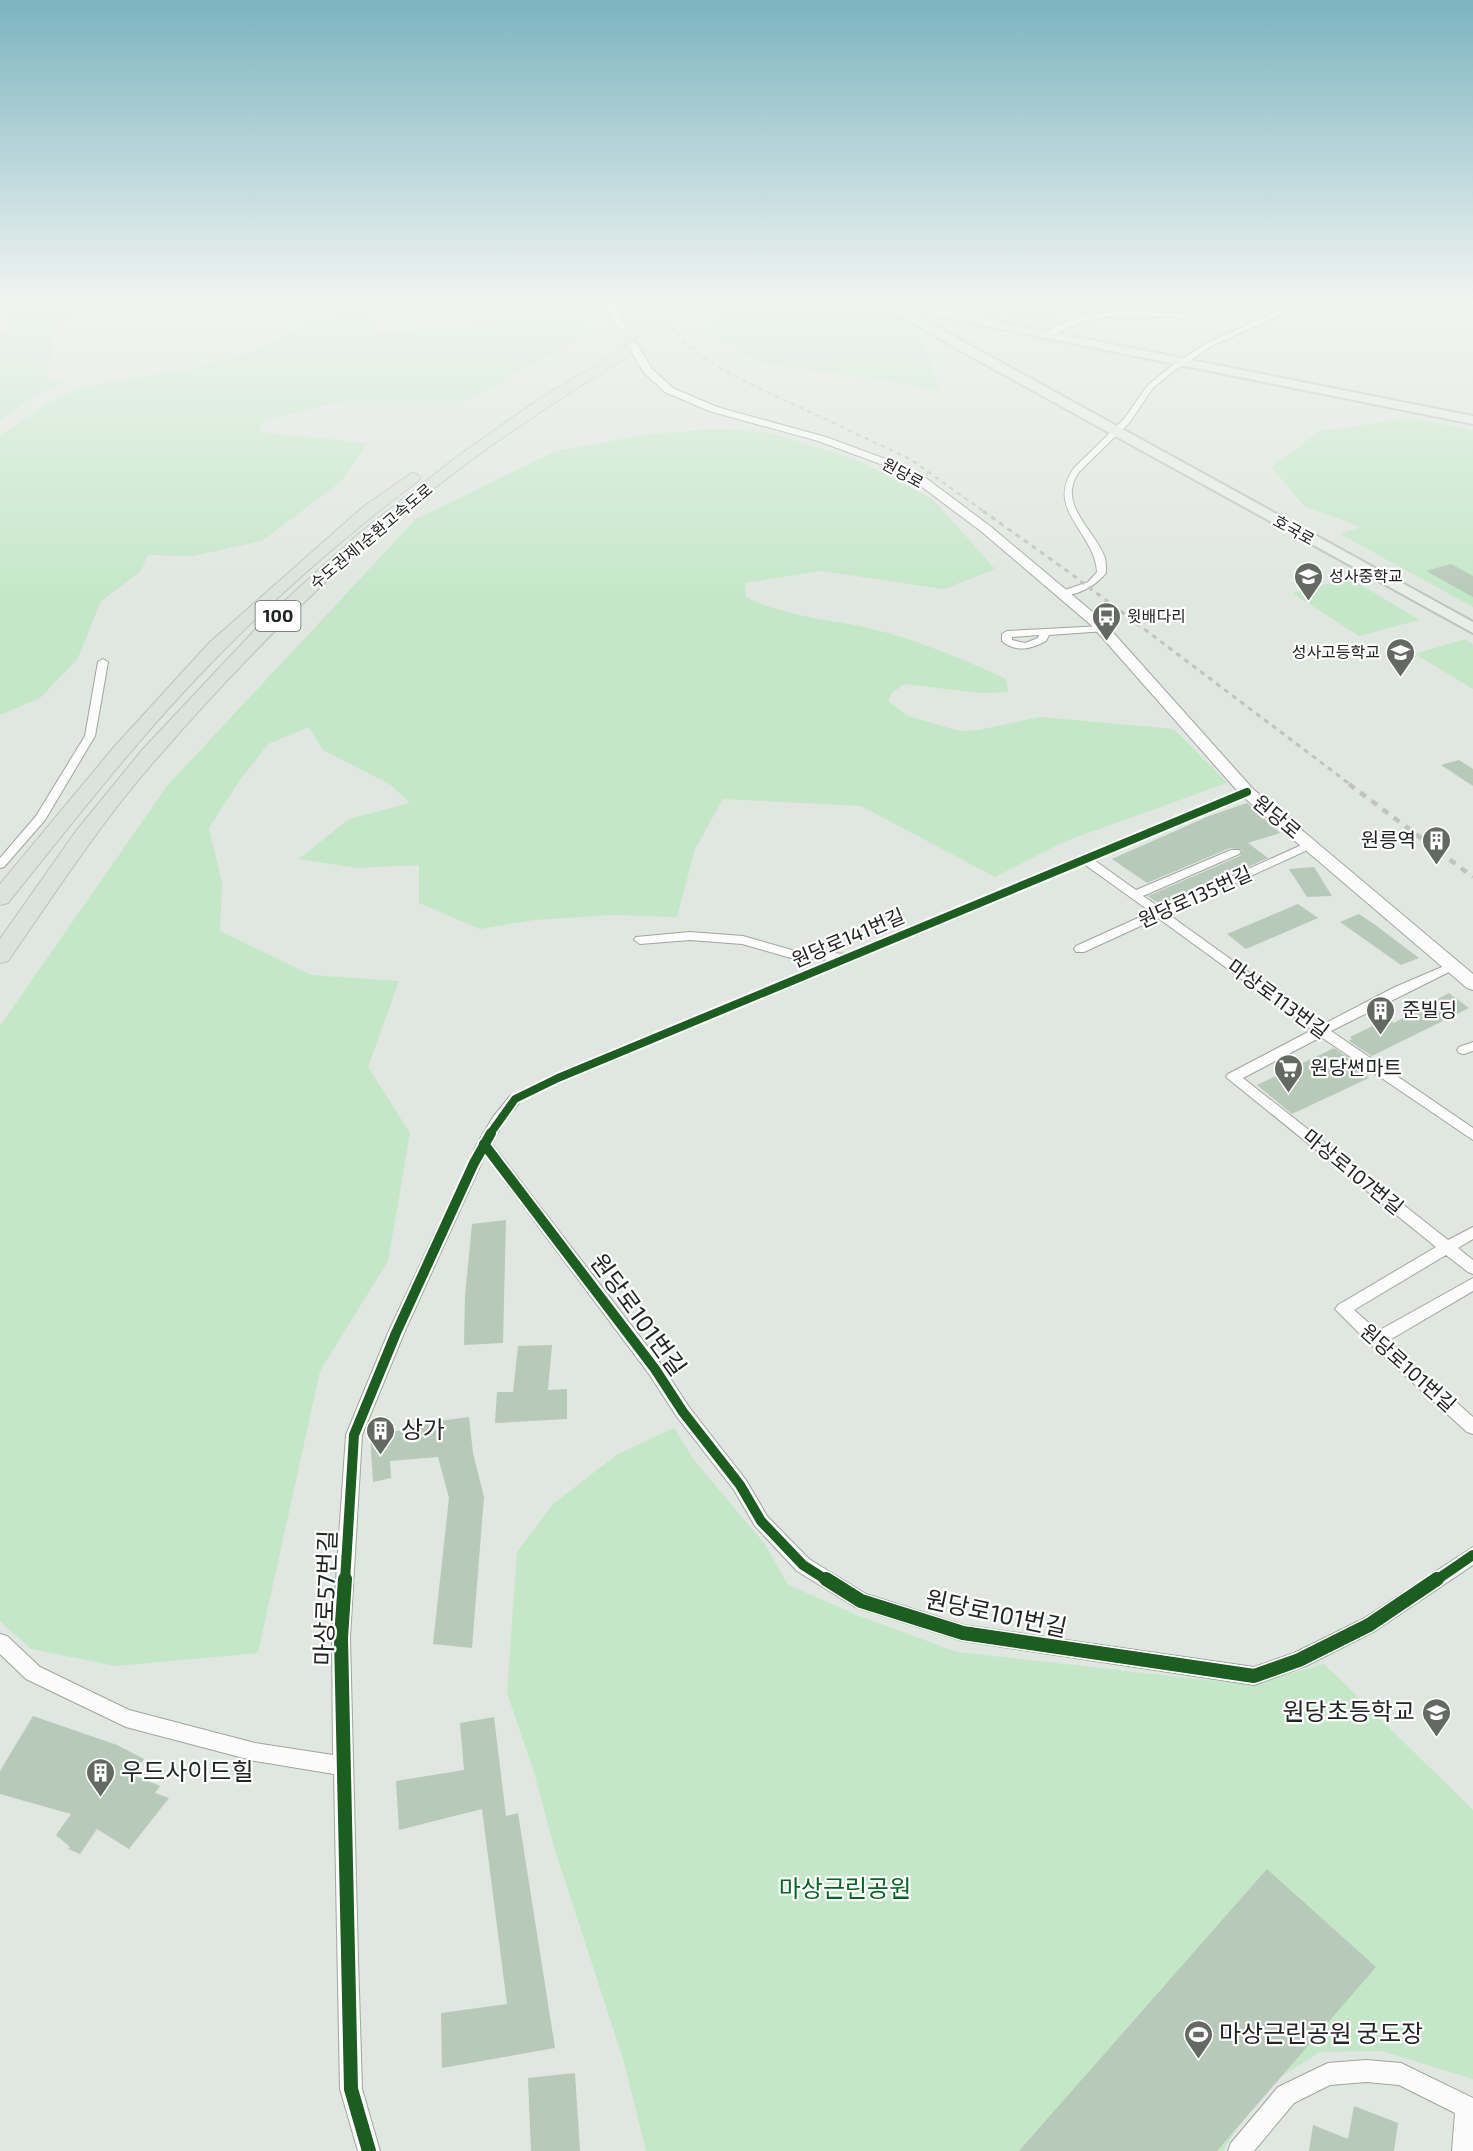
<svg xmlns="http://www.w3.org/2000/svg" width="1473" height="2151" viewBox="0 0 1473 2151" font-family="'Exo 2','Noto Sans KR',sans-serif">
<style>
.green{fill:#c4e7c8}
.building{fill:#b7c9b9}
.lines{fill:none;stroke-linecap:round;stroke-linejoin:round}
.street-casing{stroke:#a0a5a0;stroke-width:2}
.secondary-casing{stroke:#a0a5a0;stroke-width:2}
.primary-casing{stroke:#bfc2bf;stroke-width:4}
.highway-casing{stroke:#bfc2bf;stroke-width:2}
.street{fill:#fafbfa;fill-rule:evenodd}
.secondary{fill:#fafbfa;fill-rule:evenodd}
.primary{fill:#e7ede8;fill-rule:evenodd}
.highway{fill:#dae3dc;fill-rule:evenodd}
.rail-far2{stroke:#c1c2c1;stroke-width:2;stroke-dasharray:4.5 4.5;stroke-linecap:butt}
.rail-far1{stroke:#c1c2c1;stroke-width:3;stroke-dasharray:5 5;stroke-linecap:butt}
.rail{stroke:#c1c2c1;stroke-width:4.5;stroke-dasharray:7 7;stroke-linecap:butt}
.highway-bridge-casing{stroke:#bfc2bf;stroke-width:16;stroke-linecap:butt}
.highway-bridge{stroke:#dae3dc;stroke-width:14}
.cycleway-far2-casing{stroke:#fff;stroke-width:12}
.cycleway-far1-casing{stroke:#fff;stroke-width:14}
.cycleway-casing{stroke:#fff;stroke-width:17}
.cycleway-far2{stroke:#1b5e20;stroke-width:8}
.cycleway-far1{stroke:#1b5e20;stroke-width:10}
.cycleway{stroke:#1b5e20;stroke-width:14}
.labels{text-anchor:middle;stroke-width:4.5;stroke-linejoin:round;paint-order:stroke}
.far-street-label{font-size:16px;fill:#212522;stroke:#fff}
.far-poi-label{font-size:16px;fill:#212522;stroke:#fff;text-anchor:start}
.shield{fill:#fff;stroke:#646664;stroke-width:1.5}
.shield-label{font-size:18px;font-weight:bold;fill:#212522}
.street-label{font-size:20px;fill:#212522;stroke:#fff}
.poi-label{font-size:20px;fill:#212522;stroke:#fff;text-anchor:start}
.near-street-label{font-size:24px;fill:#212522;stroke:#fff}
.near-poi-label{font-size:24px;fill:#212522;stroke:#fff;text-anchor:start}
.near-park-label{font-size:24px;fill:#036423;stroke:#fff}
</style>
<rect width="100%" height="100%" fill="#e0e6e0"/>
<path class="green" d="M 8,299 L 108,299 L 54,328 L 46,378 L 65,382 L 32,398 L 0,421 L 0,335 L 9,329 L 1,302 Z
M 231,299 L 304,299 L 288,312 L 222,306 Z
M 360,299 L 371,299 L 377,334 L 573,315 L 592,331 L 466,401 L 345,401 L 264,420 L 259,432 L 368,443 L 343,480 L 262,541 L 193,556 L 148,555 L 141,571 L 101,601 L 77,660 L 40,698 L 0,715 L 0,436 L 45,404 L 83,387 L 191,369 L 250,353 Z
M 434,299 L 562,299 L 567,310 L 439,319 Z
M 743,299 L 1052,299 L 1066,330 L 907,302 L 941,391 L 878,379 L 761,363 L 724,342 L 708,321 Z
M 1409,418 L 1473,430 L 1473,607 L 1340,534 L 1360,527 L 1304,506 L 1271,467 L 1320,431 Z
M 720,429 L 772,433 L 860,461 L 933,499 L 995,569 L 944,589 L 821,571 L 745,583 L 746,597 C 784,617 830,619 872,629 C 919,640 962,659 1006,679 L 1008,692 L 980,693 L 904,684 L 892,693 L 888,701 L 908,716 L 959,731 L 979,730 L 1040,717 L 1174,729 L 1227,783 L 1063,842 L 995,877 L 861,806 L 723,799 L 695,849 L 677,917 L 613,915 L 534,920 L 480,929 L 419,903 L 419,865 L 358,868 L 299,859 L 349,819 L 410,803 L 391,785 L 323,750 L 309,727 L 268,744 L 240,780 L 209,828 L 222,883 L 220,931 L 311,975 L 399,981 L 368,1067 L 410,1133 L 388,1261 L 320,1371 L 258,1653 L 116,1666 L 31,1649 L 0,1621 L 0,1026 L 167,786 L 416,519 L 556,451 L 648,434 Z
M 1350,578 L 1419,620 L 1359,636 L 1292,593 Z
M 1465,639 L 1473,644 L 1473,689 L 1415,654 Z
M 674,1428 L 694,1460 L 764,1543 L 788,1585 L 859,1616 L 957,1652 L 1251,1685 L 1324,1664 L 1473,1810 L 1473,2079 L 1382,2051 L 1320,2052 L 1277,2079 L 1237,2128 L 1223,2151 L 646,2151 L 624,2062 L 554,1847 L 534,1772 L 507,1693 L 517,1552 L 553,1504 L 618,1454 Z"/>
<path class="building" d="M 1451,564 L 1473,576 L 1473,597 L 1426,571 Z
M 1459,760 L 1473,769 L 1473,786 L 1441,765 Z
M 1247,803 L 1280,833 L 1248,843 L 1268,858 L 1161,905 L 1148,896 L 1240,856 L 1243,850 L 1230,848 L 1147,883 L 1112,859 L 1209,816 Z
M 1314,867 L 1322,880 L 1332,896 L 1307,897 L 1289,869 Z
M 1298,904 L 1318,918 L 1246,949 L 1227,934 Z
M 1359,914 L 1374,924 L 1419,958 L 1401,965 L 1340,922 Z
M 1449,993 L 1469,1008 L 1372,1056 L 1349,1041 L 1352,1039 L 1350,1037 L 1387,1019 L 1394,1023 Z
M 1334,1048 L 1357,1064 L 1352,1067 L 1369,1078 L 1292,1114 L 1257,1085 Z
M 506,1220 L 503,1343 L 464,1345 L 465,1296 L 472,1224 Z
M 552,1345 L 548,1390 L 567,1389 L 567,1419 L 495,1423 L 497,1392 L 513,1392 L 518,1346 Z
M 469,1417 L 473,1453 L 484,1497 L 472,1648 L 433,1644 L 449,1498 L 438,1457 L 390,1461 L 391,1478 L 373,1482 L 370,1434 L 404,1430 L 404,1426 Z
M 33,1716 L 117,1745 L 144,1759 L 133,1775 L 160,1786 L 155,1793 L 169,1798 L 129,1849 L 97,1829 L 80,1854 L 68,1849 L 70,1847 L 56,1835 L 71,1814 L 0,1794 L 0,1771 Z
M 494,1717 L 506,1816 L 518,1813 L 555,2048 L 442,2068 L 441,2013 L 507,2004 L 482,1809 L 399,1830 L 396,1781 L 464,1770 L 460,1723 Z
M 1267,1869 L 1376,1967 L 1217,2151 L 1019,2151 Z
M 575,2073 L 580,2151 L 531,2151 L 528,2078 Z
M 1354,2106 L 1398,2123 L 1394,2151 L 1309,2151 L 1313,2125 L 1348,2139 Z"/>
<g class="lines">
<defs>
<path id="street" d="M 1199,299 L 1207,299 L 1192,309 L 1184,318 C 1150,315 1115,313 1082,322 C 1072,325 1052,338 1044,334 C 1080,306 1139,310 1182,314 L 1187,307 Z
M 1274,299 L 1297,303 L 1305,299 L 1314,299 L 1212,346 L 1175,370 L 1153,388 L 1129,423 L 1079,472 C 1056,505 1095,529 1105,558 C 1106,563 1106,568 1106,573 C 1096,585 1079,596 1062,595 L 1062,591 L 1088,582 L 1097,572 C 1095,532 1044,510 1074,468 L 1124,419 L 1148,385 L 1170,367 L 1207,343 L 1291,305 Z
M 1103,626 L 1108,629 L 1106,631 L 1049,635 L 1046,641 C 1031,649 1016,653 1002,641 L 1002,634 L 1007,631 ZM 1039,635 L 1038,638 L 1025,643 L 1012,640 L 1012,637 Z
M 103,659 L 108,662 L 95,736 L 45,820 L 4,867 L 0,868 L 0,858 L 36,816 L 85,736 L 98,662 Z
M 1247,789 L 1253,792 L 1251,794 L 1094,860 L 1136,890 L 1231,850 L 1239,850 L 1241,852 L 1239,854 L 1143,896 L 1161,908 L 1306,843 L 1314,843 L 1314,847 L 1168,914 L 1322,1025 L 1395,987 L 1449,964 L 1457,964 L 1459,967 L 1331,1031 L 1473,1128 L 1473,1140 L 1321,1037 L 1243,1078 L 1448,1240 L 1473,1227 L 1473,1239 L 1458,1248 L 1473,1260 L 1473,1274 L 1468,1272 L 1446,1255 L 1354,1310 L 1378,1331 L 1473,1278 L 1473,1291 L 1388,1341 L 1473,1417 L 1473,1434 L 1467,1432 L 1370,1344 L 1335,1309 L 1338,1305 L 1436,1247 L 1226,1077 L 1228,1074 L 1312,1030 L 1158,918 L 1084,952 L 1076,952 L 1074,949 L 1076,946 L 1151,912 L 1084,864 L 563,1081 L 520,1102 L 503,1123 L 492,1144 L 661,1364 L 689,1407 L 746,1480 L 767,1516 L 809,1559 L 866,1594 L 963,1625 L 1254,1667 L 1294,1653 L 1363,1619 L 1473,1547 L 1473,1565 L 1375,1631 L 1306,1666 L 1254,1685 L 963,1641 L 855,1607 L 797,1571 L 755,1526 L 734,1490 L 677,1417 L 649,1374 L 485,1155 L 404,1333 L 362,1435 L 350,1638 L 358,1958 L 362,2089 L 380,2151 L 358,2151 L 340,2089 L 334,1774 L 255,1761 L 126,1727 L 26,1679 L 0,1654 L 0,1634 L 7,1636 L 40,1667 L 129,1710 L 255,1743 L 333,1755 L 332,1638 L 346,1435 L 388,1333 L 477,1144 L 493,1117 L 510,1096 L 553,1075 L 831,960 L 791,958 L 742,944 L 690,940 L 640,944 L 634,940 L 636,937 L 690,932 L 743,936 L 792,950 L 846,954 Z
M 1473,1042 L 1473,1051 L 1464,1054 L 1459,1053 L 1457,1050 L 1459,1047 Z
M 1366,2060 L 1401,2063 L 1473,2098 L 1473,2151 L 1452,2151 L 1455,2113 L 1399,2085 L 1366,2082 L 1330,2085 L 1294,2103 L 1254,2151 L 1228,2151 L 1231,2143 L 1278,2087 L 1328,2063 Z"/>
<path id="secondary" d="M 600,299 L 610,299 L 652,369 L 673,388 L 717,407 L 826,437 L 891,461 L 922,475 L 990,526 L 1101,619 L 1253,789 L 1473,974 L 1473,990 L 1467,988 L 1241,795 L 1091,625 L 982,532 L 914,481 L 883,465 L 818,441 L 709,411 L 665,392 L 644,373 Z"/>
<path id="primary" d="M 874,299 L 888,299 L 899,305 L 904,303 L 1473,416 L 1473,424 L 906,310 L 1473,622 L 1473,633 L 945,342 Z"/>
<path id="highway" d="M 706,299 L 721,299 L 699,314 L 689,314 L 689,308 Z
M 627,347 L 632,348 L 632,354 C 576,388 522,423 470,461 C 354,547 252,649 158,757 C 102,820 56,892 8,961 L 0,963 L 0,939 L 76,831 L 143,749 L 269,615 L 358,534 L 458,456 L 539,399 Z
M 412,473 L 418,475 L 420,478 L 418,481 C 349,533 283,590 223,651 C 145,729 77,817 8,903 L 0,905 L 0,884 L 114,747 L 209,643 L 363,507 Z"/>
</defs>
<use href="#street" class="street-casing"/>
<use href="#secondary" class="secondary-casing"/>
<use href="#primary" class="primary-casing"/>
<use href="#highway" class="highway-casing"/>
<use href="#street" class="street"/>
<use href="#secondary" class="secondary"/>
<use href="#primary" class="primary"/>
<use href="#highway" class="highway"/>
<path class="rail-far2" d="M 648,299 L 683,342 L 708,361 L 746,382 L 910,459 L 986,513"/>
<path class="rail-far1" d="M 983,511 L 1066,570 L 1351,785"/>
<path class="rail" d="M 1349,784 L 1473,877"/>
<defs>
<path id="highway-bridge" d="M 616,342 L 690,300"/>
</defs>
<use href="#highway-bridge" class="highway-bridge-casing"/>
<use href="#highway-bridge" class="highway-bridge"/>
<defs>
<path id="cycleway-far2" d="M 490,1134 L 515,1099 L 558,1078 L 1247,792"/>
<path id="cycleway-far1" d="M 484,1144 L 655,1369 L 683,1412 L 740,1485 L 761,1521 L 803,1565 L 828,1581
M 345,1581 L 354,1435 L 396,1333 L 474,1163 L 491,1133
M 1435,1581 L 1473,1555"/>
<path id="cycleway" d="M 345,1579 L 341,1638 L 351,2089 L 369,2151
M 826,1579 L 861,1601 L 963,1633 L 1254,1676 L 1299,1660 L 1369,1625 L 1437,1579"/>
</defs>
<use href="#cycleway-far2" class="cycleway-far2-casing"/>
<use href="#cycleway-far1" class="cycleway-far1-casing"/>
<use href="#cycleway" class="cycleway-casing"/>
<use href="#cycleway-far2" class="cycleway-far2"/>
<use href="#cycleway-far1" class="cycleway-far1"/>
<use href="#cycleway" class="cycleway"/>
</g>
<linearGradient id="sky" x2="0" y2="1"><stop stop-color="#7cb4c0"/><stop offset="0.5" stop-color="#f1f4f1"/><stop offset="1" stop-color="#f1f4f1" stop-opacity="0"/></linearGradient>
<rect width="1473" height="600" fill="url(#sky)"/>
<defs>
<symbol id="school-pin" viewBox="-11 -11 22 30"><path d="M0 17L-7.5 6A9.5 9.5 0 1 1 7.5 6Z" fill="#646964" stroke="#fff"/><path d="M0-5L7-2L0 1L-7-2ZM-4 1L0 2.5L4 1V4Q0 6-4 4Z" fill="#fff"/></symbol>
<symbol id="bus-pin" viewBox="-11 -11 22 30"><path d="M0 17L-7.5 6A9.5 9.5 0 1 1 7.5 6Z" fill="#646964" stroke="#fff"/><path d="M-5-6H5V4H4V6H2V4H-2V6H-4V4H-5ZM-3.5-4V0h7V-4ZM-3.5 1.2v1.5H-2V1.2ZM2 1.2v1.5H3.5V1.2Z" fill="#fff"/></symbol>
<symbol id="building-pin" viewBox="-11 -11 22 30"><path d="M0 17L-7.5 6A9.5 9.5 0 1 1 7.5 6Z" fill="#646964" stroke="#fff"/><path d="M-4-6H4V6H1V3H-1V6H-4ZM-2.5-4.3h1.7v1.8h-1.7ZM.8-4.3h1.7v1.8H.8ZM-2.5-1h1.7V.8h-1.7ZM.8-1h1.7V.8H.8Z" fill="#fff"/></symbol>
<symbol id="supermarket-pin" viewBox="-11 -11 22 30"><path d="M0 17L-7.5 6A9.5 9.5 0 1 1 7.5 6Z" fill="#646964" stroke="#fff"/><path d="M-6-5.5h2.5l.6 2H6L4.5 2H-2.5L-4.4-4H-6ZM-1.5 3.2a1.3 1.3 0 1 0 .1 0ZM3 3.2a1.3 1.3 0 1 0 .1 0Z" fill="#fff"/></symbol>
<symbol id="stadium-pin" viewBox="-11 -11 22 30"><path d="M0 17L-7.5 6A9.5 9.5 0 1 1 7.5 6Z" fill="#646964" stroke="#fff"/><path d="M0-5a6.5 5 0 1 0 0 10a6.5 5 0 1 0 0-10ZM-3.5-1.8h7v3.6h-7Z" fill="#fff"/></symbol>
</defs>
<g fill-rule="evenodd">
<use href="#school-pin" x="1292" y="560" width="33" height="45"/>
<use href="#bus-pin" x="1090" y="600" width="33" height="45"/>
<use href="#school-pin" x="1384" y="636" width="33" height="45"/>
<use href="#building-pin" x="1420" y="824" width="33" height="45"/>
<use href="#building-pin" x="1364" y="994" width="33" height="45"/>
<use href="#supermarket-pin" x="1272" y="1052" width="33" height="45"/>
<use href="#building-pin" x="364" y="1414" width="33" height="45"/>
<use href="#school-pin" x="1420" y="1696" width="33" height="45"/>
<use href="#building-pin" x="84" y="1756" width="33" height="45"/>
<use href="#stadium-pin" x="1182" y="2018" width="33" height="45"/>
</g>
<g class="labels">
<g class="far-street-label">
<text transform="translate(903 473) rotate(29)" y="6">원당로</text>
<text transform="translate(1294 530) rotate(29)" y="6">호국로</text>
<text transform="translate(371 536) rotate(-40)" y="6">수도권제1순환고속도로</text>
</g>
<g class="far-poi-label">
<text x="1329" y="582">성사중학교</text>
<text x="1127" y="622">윗배다리</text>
<text x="1380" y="658" text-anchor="end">성사고등학교</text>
</g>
<rect class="shield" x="255.5" y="601" width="45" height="30" rx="4.5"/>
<g class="shield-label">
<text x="278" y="622">100</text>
</g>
<g class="street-label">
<text transform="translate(1277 817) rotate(40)" y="7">원당로</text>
<text transform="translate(1195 897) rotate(-24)" y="7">원당로135번길</text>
<text transform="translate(848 938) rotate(-23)" y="7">원당로141번길</text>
<text transform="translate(1278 999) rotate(36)" y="7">마상로113번길</text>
<text transform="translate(1353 1172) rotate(39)" y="7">마상로107번길</text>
<text transform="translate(1408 1368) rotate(42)" y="7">원당로101번길</text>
</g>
<g class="poi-label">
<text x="1416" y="847" text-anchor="end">원릉역</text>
<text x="1402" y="1017">준빌딩</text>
<text x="1310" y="1075">원당썬마트</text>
</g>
<g class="near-street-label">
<text transform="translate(638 1315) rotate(54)" y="8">원당로101번길</text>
<text transform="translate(326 1598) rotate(-88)" y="8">마상로57번길</text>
<text transform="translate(996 1614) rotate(12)" y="8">원당로101번길</text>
</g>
<g class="near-poi-label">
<text x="401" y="1438">상가</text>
<text x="1415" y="1720" text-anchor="end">원당초등학교</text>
<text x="121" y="1780">우드사이드힐</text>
<text x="1219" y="2042">마상근린공원 궁도장</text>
</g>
<g class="near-park-label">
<text x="845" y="1897">마상근린공원</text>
</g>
</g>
</svg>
